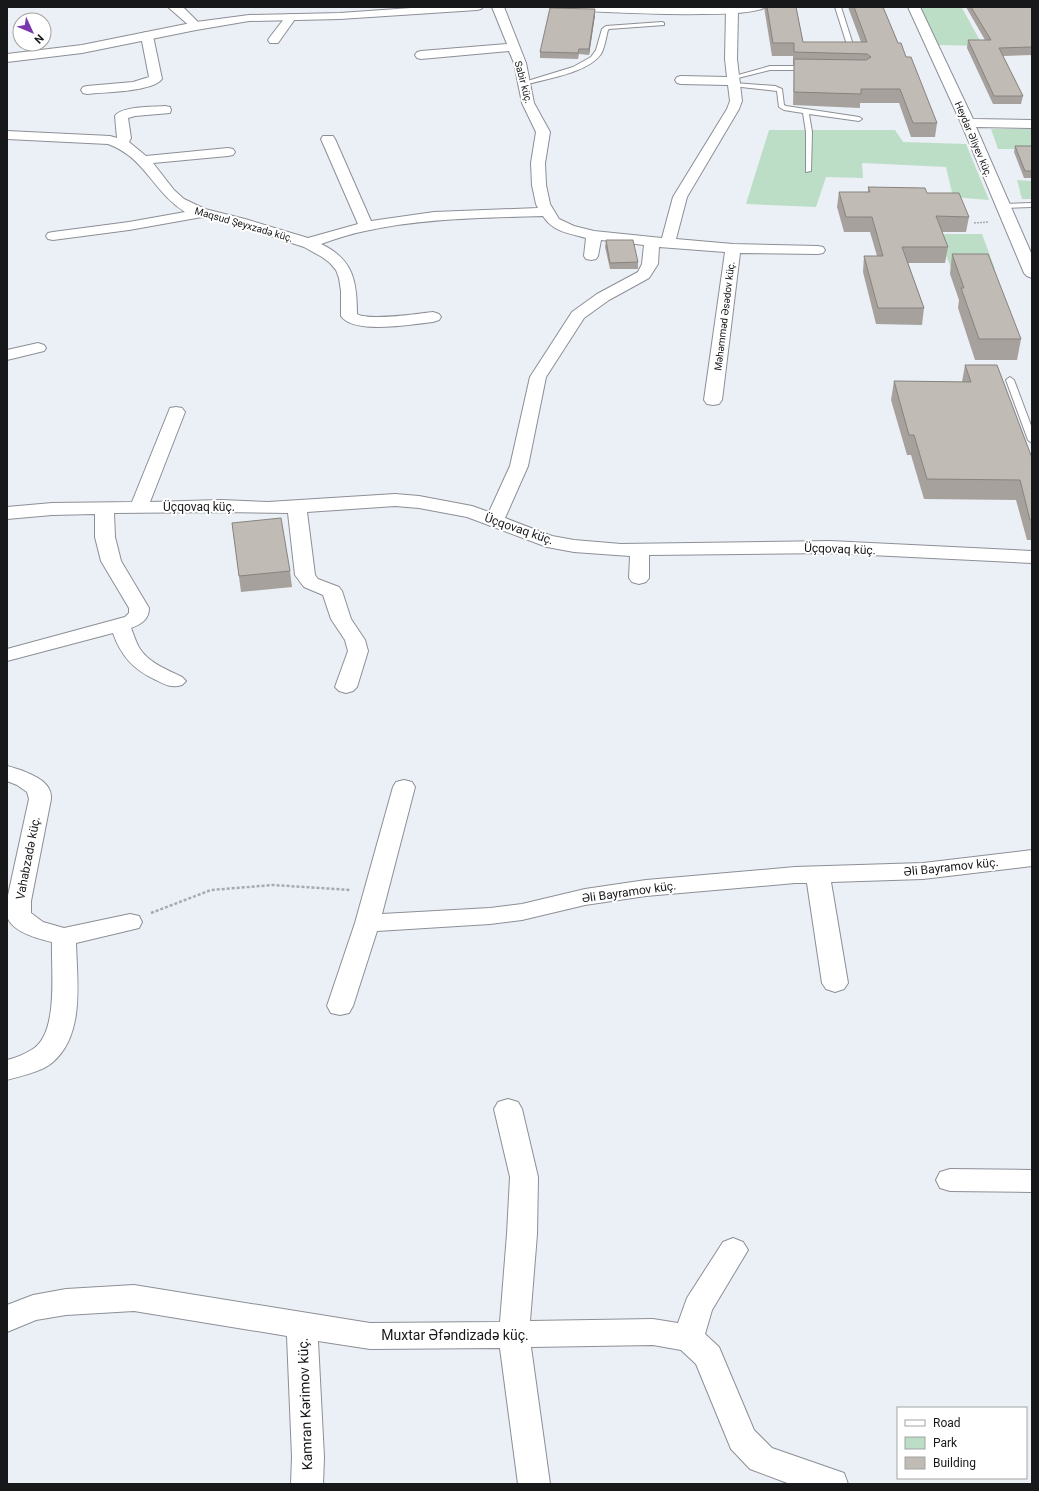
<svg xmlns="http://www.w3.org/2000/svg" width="1039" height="1491" viewBox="0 0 1039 1491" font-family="Roboto,sans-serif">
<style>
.green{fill:#bddec6}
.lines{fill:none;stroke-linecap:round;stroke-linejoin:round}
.lane-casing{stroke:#8c8f96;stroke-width:2}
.street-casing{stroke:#8c8f96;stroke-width:2}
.secondary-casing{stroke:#8c8f96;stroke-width:2}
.path-far1{stroke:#a7aab0;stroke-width:1.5;stroke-dasharray:2 1;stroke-linecap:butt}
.path{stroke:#a7aab0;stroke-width:2.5;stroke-dasharray:3 2;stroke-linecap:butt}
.lane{fill:#fff;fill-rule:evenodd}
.street{fill:#fff;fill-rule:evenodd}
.secondary{fill:#fff;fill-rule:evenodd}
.wall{fill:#a6a19c}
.shaded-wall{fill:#87837f}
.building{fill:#c1bbb5;stroke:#87837f}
.labels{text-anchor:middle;stroke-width:4;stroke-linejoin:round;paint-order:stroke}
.far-street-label{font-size:10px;fill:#17181a;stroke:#fff}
.street-label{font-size:12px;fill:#17181a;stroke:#fff}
.near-street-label{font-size:14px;fill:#17181a;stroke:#fff}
</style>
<rect width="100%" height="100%" fill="#ebeff6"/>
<path class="green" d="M 920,7 L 989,7 L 962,8 L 983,46 L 938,45 Z
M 991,129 L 1032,129 L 1032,149 L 998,149 Z
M 769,130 L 895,130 L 903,142 L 966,144 L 989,200 L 953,197 L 946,167 L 862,163 L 863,178 L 826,177 L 816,207 L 746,204 Z
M 1017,180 L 1032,181 L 1032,199 L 1022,199 Z
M 939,234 L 982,234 L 995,269 L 951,269 Z"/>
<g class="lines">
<defs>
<path id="lane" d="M 835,7 L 841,7 L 855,51 L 854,52 L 849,51 Z
M 662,22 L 664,23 L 664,25 L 609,29 L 608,30 C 606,37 605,47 601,54 C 588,73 545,79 524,85 L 521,83 L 573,67 L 591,57 L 596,50 L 602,29 L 606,26 Z
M 770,66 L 808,66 L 811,68 L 808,70 L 770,70 L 734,79 L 731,77 Z
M 734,83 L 775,86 L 782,89 L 784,105 L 786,106 L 859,117 L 862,119 L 859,121 L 809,114 L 812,132 L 811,171 L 806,172 L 806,132 L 803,113 L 784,110 L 779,107 L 777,91 L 732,86 L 731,85 Z
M 1032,203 L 1032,207 L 1003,208 L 999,206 L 1003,204 Z
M 1010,377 L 1014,380 L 1032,428 L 1032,443 L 1028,440 L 1006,380 Z"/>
<path id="street" d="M 168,7 L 184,8 L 202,26 L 200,28 L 192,28 Z
M 492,7 L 504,7 L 526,63 L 534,103 L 550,132 L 545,163 L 546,185 L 550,204 L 559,219 L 574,226 L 594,231 L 662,238 L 673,197 L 727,109 L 730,101 L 728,85 L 681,84 L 677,83 L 675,80 L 677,77 L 681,76 L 727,77 L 725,59 L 726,10 L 730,7 L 736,8 L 738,10 L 737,59 L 742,101 L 739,109 L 687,197 L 676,239 L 733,244 L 818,246 L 823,247 L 825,250 L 823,253 L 818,254 L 740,253 L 722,400 L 719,404 L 713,405 L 707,404 L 704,400 L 725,252 L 659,247 L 658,264 L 649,278 L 609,300 L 584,318 L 546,377 L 528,466 L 505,518 L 552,536 L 574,540 L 621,544 L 830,541 L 1032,551 L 1032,563 L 830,553 L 649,555 L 649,578 L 646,582 L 639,584 L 632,582 L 629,578 L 630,556 L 574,552 L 547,547 L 467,517 L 419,508 L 395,506 L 307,512 L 315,575 L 318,579 L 339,587 L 342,591 L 351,619 L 365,640 L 368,651 L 357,687 L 353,691 L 346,693 L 339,691 L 335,687 L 348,651 L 345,640 L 331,619 L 323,595 L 304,587 L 295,575 L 288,513 L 221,512 L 114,513 L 115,537 L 121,561 L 149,608 C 149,619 142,624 131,628 C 134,635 136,643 140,649 C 149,663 168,670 182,677 L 186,681 L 182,685 C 172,688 165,685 156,680 C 134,670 121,656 113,633 L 7,661 L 7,649 L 125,617 L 129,613 L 129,608 L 101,561 L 95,537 L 95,514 L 52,515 L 7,519 L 7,507 L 52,503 L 132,502 L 170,408 L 176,407 L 182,408 L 185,412 L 150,502 L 221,500 L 268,502 L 395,494 L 419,496 L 472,506 L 489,512 L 510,466 L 530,377 L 572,312 L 597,294 L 638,272 L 642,264 L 644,245 L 601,240 L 598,256 L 596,259 L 591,260 L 586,259 L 584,256 L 586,238 C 569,233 553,232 543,216 C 484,218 423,218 365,231 C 350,234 335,239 321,244 C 353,259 357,281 357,314 C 369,321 417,314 433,312 L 439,314 L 441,317 L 439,320 L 433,322 C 412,324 354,335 341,316 L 341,291 L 339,278 L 336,270 L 330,263 L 322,257 L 304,247 L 230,223 L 202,217 L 129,230 L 53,240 L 48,239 L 46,236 L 48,233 L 53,232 L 129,222 L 185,212 C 152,191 146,158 108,144 L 7,139 L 7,131 L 110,136 L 117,138 L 115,116 C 121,106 153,107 165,106 L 170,107 L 171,110 L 170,113 L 135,116 L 128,118 L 131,138 L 129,142 L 146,156 L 228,148 L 233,149 L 235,152 L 233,155 L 228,156 L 153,163 L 174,190 L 184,199 L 205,209 L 245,219 L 308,238 L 358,224 L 321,139 L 323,136 L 333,136 L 335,139 L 371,221 L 434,212 L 538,208 L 536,204 L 532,185 L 531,163 L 536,132 L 522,103 L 514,63 L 509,51 L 421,59 L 417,58 L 415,55 L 417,52 L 421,51 L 507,44 Z
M 291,14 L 295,15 L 297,17 L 295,19 L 278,43 L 270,43 L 268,40 L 270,37 L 287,15 Z
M 147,32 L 151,33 L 153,36 L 162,79 C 153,92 103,92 87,94 L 83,93 L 81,90 L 83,87 L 87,86 L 133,82 L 149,77 L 141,36 L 143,33 Z
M 38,343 L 44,345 L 46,348 L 44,351 L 7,360 L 7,350 Z
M 7,766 C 19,769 44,777 49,789 C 51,792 51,796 51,799 L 31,901 L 31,913 L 43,922 L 64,928 L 130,914 L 139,916 L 142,922 L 139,928 L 76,943 C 77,981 85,1034 53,1062 C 42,1072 20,1076 7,1080 L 7,1060 C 15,1058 25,1054 33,1049 C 59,1032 51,970 52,942 C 39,939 11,932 7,916 C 6,912 7,905 7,900 L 29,799 L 27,792 L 17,785 L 7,781 Z
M 404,780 L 412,782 L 415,787 L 382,914 L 490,908 L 522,904 L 585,889 L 646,880 L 795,867 L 923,863 L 1032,850 L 1032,866 L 923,879 L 831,882 L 848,983 L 844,989 L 835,992 L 826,989 L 822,983 L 807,883 L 795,883 L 646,896 L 585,905 L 522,920 L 490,924 L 377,931 L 353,1006 L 349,1013 L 340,1015 L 331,1013 L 327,1006 L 355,923 L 393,787 L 396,782 Z
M 508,1099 L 518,1102 L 522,1109 L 538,1177 L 537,1234 L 530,1321 L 653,1319 L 678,1323 L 687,1298 L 723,1242 L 733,1238 L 743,1242 L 748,1250 L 712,1310 L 705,1334 L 719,1347 L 754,1430 L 772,1448 L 844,1473 L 848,1484 L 790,1484 L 750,1469 L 731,1449 L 696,1364 L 681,1350 L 653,1345 L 531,1347 L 550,1484 L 518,1484 L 500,1348 L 370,1349 L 318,1341 L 324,1457 L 323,1484 L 291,1484 L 292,1457 L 287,1336 L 134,1311 L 66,1315 L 36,1320 L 7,1332 L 7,1305 L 33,1295 L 66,1289 L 134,1285 L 370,1323 L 500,1322 L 507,1234 L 510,1177 L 494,1109 L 498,1102 Z
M 950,1169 L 1032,1170 L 1032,1192 L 950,1191 L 940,1188 L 936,1180 L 940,1172 Z"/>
<path id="secondary" d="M 425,7 L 483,7 L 481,9 L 477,10 L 340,19 L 249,21 L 196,30 L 82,53 L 7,62 L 7,54 L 82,45 L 196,22 L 249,15 L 340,13 Z
M 558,7 L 764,7 L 762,9 C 743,14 721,14 701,14 C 655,15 610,12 564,10 L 560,9 Z
M 908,7 L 920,7 L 973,119 L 1032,120 L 1032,128 L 976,127 L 1032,255 L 1032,278 L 1027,276 L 1024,273 L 961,123 Z"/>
</defs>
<use href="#lane" class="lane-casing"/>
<use href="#street" class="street-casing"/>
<use href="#secondary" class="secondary-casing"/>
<path class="path-far1" d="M 974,223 L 989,222"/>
<path class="path" d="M 151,913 L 211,890 L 273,885 L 351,890"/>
<use href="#lane" class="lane"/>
<use href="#street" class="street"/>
<use href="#secondary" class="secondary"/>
</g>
<path class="wall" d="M 764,7 L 796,7 L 803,42 L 861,42 L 848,7 L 883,7 L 898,43 L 906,57 L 937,123 L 935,137 L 911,137 L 899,103 L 860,103 L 860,108 L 793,105 L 794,65 L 793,65 L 793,56 L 772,56 Z
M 966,7 L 1032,7 L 1032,55 L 1003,56 L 1023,96 L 1021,104 L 993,104 L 967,48 L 968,40 L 985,40 Z
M 595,15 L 589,55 L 579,54 L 578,59 L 540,58 L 540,52 Z
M 1015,146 L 1032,146 L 1032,178 L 1024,178 L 1014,152 Z
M 868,187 L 927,193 L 969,217 L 966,232 L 942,232 L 948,247 L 945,263 L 908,263 L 924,308 L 922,325 L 876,324 L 863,272 L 864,256 L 877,256 L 870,232 L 844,232 L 837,207 L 839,192 L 868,192 Z
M 606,240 L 638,262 L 638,269 L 610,269 L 605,247 Z
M 952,254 L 1021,339 L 1017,360 L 975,360 L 958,308 L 959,300 L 950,274 Z
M 965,365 L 1032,458 L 1032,540 L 1027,540 L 1016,500 L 924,499 L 911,455 L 907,455 L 891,400 L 894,381 L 962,382 Z
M 232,523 L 290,571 L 292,587 L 241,592 Z"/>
<path class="shaded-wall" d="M 595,9 L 595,15 L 589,55 L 589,49 Z"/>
<path class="building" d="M 767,7 L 796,7 L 803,42 L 867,42 L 854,7 L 883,7 L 898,43 L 901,43 L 906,57 L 911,57 L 937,123 L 913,123 L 900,89 L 861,89 L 861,94 L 794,92 L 794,59 L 866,60 L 871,57 L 867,54 L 794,52 L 794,43 L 773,43 Z
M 971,7 L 1032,7 L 1032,47 L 999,48 L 1023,96 L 994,96 L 968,40 L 991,40 Z
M 550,8 L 595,9 L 589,49 L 579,49 L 578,53 L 540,52 Z
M 1015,146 L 1032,146 L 1032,171 L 1025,171 Z
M 868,187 L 925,188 L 927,193 L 959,193 L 969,217 L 936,216 L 948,247 L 902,247 L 924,308 L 878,308 L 864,256 L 883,256 L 872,217 L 846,217 L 839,192 L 870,192 Z
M 606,240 L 633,240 L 638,262 L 610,263 Z
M 952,254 L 988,254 L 1021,339 L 979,339 L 961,288 L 964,288 Z
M 965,365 L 997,365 L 1032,458 L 1032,520 L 1030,520 L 1020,480 L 927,479 L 914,435 L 909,435 L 894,381 L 971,382 Z
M 281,518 L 290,571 L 239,576 L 232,523 Z"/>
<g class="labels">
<g class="far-street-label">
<text transform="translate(524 82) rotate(75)" y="4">Sabir küç.</text>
<text transform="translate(974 139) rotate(67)" y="4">Heydər Əliyev küç.</text>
<text transform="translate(244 224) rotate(16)" y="4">Maqsud Şeyxzadə küç.</text>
<text transform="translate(724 316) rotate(-83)" y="4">Məhəmməd Əsədov küç.</text>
</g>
<g class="street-label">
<text x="199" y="511">Üçqovaq küç.</text>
<text transform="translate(519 529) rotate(19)" y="4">Üçqovaq küç.</text>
<text transform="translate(840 549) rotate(2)" y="4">Üçqovaq küç.</text>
<text transform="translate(28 858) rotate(-79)" y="4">Vahabzadə küç.</text>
<text transform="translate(951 867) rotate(-6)" y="4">Əli Bayramov küç.</text>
<text transform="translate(629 892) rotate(-8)" y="4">Əli Bayramov küç.</text>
</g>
<g class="near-street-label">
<text x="455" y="1340">Muxtar Əfəndizadə küç.</text>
<text transform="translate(305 1404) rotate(-92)" y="5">Kamran Kərimov küç.</text>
</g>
</g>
<rect width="1039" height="1491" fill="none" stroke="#17181a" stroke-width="16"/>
<rect x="897" y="1407" width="130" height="72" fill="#ffffff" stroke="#a2a3a3"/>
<rect x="905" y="1420" width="20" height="6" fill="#ffffff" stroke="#a2a3a3"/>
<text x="933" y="1427" font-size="12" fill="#17181a">Road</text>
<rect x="905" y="1437" width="20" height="12" fill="#bddec6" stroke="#a2a3a3"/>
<text x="933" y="1447" font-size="12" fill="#17181a">Park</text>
<rect x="905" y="1457" width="20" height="12" fill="#c1bbb5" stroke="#a2a3a3"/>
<text x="933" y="1467" font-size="12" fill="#17181a">Building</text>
<g transform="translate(32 32) rotate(134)"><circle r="19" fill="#ffffff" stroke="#a2a3a3"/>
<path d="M0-3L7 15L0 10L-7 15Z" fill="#7b38ac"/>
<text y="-6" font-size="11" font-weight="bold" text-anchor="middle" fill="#17181a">N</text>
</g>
</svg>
